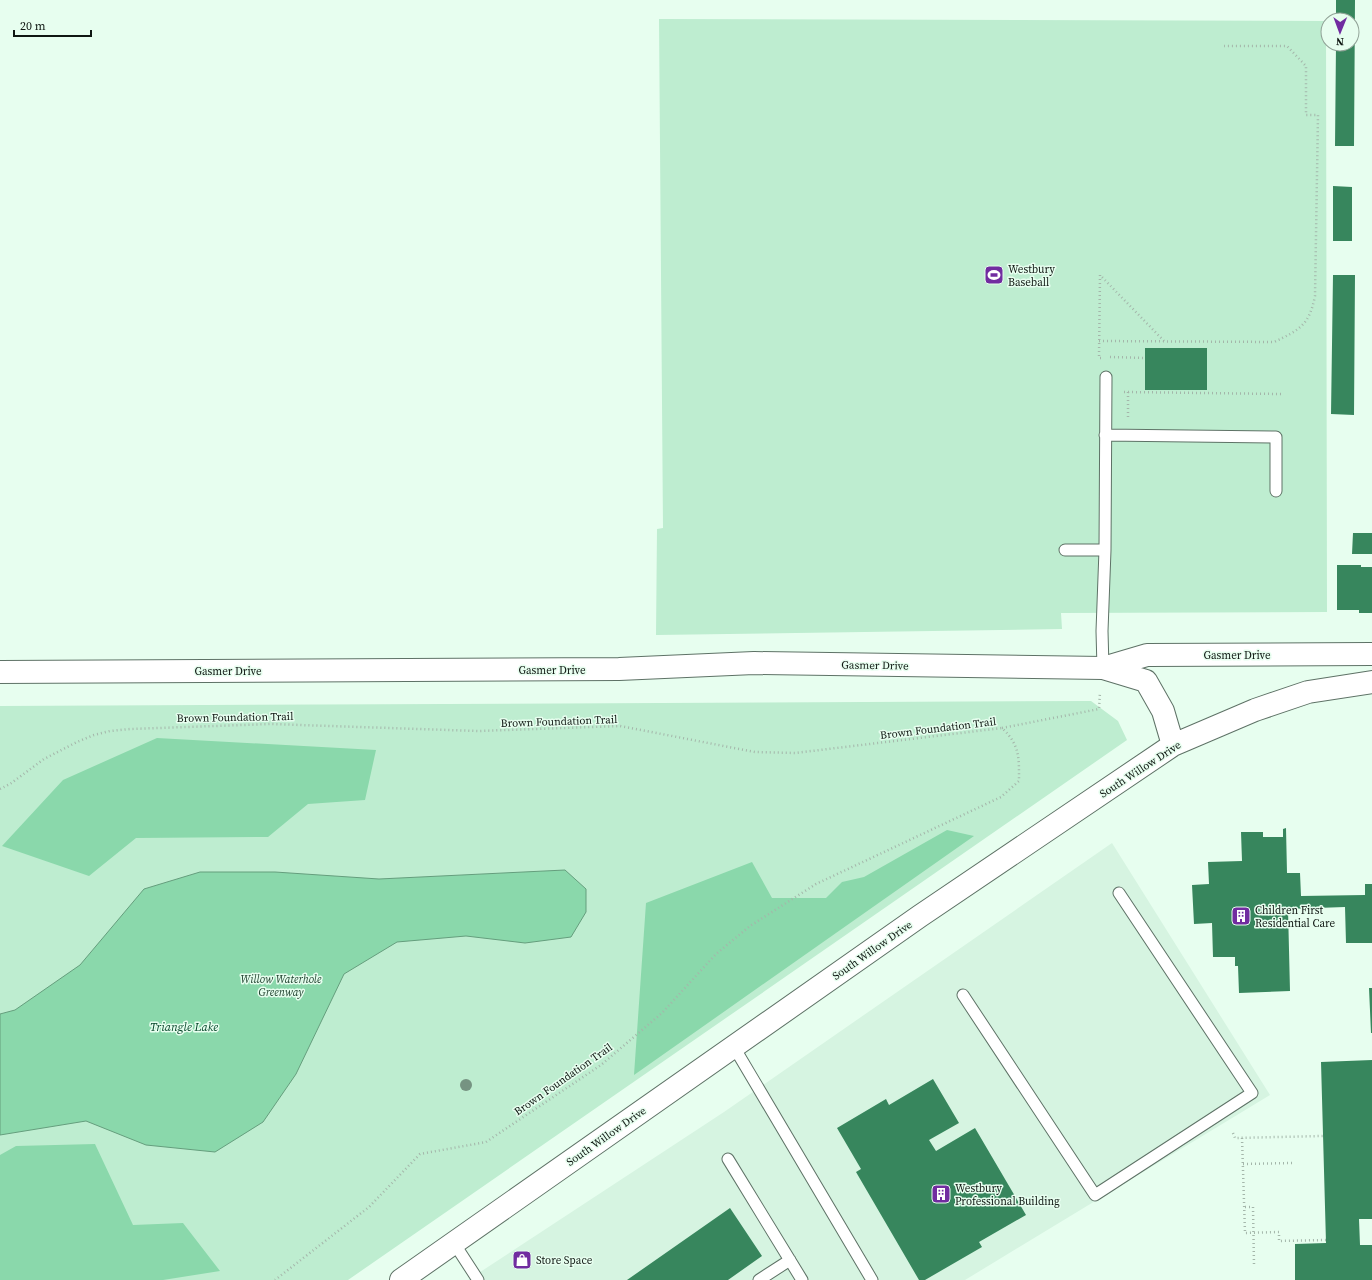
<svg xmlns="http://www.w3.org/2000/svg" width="1372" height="1280" viewBox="0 0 1372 1280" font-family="'Source Serif 4',serif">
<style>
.built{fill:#d6f4e1}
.green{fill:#beedd0}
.forest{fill:#8ad8ab}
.water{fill:#8ad8ab;stroke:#659e7d}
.building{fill:#37865d}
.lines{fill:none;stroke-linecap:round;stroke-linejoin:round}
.lane-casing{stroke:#5e7266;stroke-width:13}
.secondary-casing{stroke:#5e7266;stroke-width:24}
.path{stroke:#a4b6aa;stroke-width:2.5;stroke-dasharray:1 3;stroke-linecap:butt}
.lane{stroke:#fff;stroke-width:11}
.secondary{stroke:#fff;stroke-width:22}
.tree{fill:#769382}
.labels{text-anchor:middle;stroke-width:3;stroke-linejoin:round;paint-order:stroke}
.poi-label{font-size:11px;fill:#0f1712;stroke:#e7feef;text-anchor:start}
.street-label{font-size:11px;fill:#0f1712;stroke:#e7feef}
.park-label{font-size:11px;font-style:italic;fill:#1a3c29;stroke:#e7feef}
.water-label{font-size:12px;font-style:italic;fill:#06462a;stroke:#e7feef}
</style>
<rect width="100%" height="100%" fill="#e7feef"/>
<path class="built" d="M 1112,843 L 1270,1095 L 965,1280 L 468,1280 L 724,1112 Z"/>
<path class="green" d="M 659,19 L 1326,21 L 1327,612 L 1061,613 L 1062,629 L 656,635 L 657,529 L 663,528 Z
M 1091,701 L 1118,721 L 1127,740 L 348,1280 L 0,1280 L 0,706 Z"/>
<path class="forest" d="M 157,738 L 376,750 L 365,800 L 308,804 L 268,837 L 136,838 L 89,876 L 2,846 L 63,780 Z
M 947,830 L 974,836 L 634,1075 L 646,903 L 752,862 L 772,898 L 826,898 L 842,882 L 864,877 Z
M 95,1144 L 133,1225 L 183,1223 L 220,1271 L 163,1280 L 0,1280 L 0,1155 L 16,1146 Z"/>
<path class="water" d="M 565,870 L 586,889 L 586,912 L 571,937 L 525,943 L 466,936 L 397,942 L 344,974 L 296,1074 L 263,1122 L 215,1152 L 146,1145 L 86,1121 L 0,1135 L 0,1014 L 15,1010 L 80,965 L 144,889 L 200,872 L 275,872 L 379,879 Z"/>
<path class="building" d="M 1336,0 L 1355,0 L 1354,146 L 1335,146 L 1336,44 L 1352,44 L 1352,20 L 1336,20 Z
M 1333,186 L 1352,187 L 1352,241 L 1333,241 Z
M 1333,275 L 1355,275 L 1354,415 L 1331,414 Z
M 1145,348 L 1207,348 L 1207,390 L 1145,390 Z
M 1353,533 L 1372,533 L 1372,554 L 1352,554 Z
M 1337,565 L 1361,565 L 1361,567 L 1372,567 L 1372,613 L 1359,613 L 1359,610 L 1337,610 Z
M 1286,828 L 1287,873 L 1300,873 L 1301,896 L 1365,895 L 1365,884 L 1372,884 L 1372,943 L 1346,943 L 1345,907 L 1288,909 L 1290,991 L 1239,993 L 1238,966 L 1235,966 L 1235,957 L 1213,957 L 1212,923 L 1194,924 L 1192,885 L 1209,884 L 1208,862 L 1242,861 L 1241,832 L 1263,832 L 1263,837 L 1283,837 L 1283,829 Z
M 1369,988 L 1372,988 L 1372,1033 L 1371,1033 Z
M 1372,1060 L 1372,1219 L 1359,1219 L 1360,1245 L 1372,1245 L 1372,1280 L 1295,1280 L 1295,1244 L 1326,1243 L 1321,1062 Z
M 933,1079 L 959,1123 L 929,1140 L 936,1151 L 975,1128 L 1026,1215 L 979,1242 L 982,1247 L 925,1280 L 919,1280 L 856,1172 L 861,1169 L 837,1128 L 886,1099 L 889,1105 Z
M 730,1208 L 762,1256 L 728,1280 L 627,1280 Z"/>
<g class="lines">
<defs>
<path id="lane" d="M 1105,435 L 1276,437 L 1276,491
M 1065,550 L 1105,550
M 1103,668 L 1102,631 L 1105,550 L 1106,377
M 963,995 L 1095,1195 L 1252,1093 L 1119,893
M 734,1047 L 872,1280
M 728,1159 L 802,1280
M 454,1243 L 478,1280
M 759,1280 L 790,1260"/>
<path id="secondary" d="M 1103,668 L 1147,655 L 1372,654
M 0,672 L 619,669 L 754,663 L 1103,668 L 1146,681 L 1163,711 L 1173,745
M 401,1280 L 920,916 L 1173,745 L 1255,710 L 1308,692 L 1372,682"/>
</defs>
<use href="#lane" class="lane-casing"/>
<use href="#secondary" class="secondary-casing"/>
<path class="path" d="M 1099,341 L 1274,342 C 1299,330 1309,326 1315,296 L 1318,115 L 1306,115 L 1306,66 L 1287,46 L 1224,46
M 1110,357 L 1145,358
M 1101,358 L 1099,358 L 1100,275 L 1164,341
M 1124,392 L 1281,394
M 1128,392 L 1128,418
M 1002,728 L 1099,709 L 1100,692
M 0,789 L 10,784 L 44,759 L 77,742 L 94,735 L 110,731 L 130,729 L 271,724 L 478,731 L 620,726 L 755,752 L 795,753 L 1002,728 C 1020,745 1019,758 1019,781 L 1001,797 L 816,884 L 750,926 L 716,954 L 662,1013 L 601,1065 L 486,1142 L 420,1154 L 369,1207 L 275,1280
M 1233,1133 L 1235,1138 L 1323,1136
M 1242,1138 L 1245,1233 L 1279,1232 L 1279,1241 L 1326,1240
M 1243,1164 L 1293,1163
M 1245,1207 L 1253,1207 L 1254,1265"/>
<use href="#lane" class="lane"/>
<use href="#secondary" class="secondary"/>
</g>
<circle class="tree" cx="466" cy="1085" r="6"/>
<defs>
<symbol id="stadium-square" viewBox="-11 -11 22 22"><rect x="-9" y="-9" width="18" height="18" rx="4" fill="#712ca0" stroke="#e7feef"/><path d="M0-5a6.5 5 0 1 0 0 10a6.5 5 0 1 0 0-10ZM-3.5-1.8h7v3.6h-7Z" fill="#fff"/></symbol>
<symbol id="building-square" viewBox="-11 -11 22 22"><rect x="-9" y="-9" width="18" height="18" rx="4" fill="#712ca0" stroke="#e7feef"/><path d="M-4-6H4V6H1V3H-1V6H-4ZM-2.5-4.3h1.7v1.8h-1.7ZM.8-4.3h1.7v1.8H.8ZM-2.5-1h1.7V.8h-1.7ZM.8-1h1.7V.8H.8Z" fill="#fff"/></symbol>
<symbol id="shop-square" viewBox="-11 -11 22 22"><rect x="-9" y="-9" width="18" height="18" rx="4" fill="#712ca0" stroke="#e7feef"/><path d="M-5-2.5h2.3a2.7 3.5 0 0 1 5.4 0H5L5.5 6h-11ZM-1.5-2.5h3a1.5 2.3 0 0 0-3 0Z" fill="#fff"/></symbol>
</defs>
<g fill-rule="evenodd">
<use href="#stadium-square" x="983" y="264" width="22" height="22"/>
<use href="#building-square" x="1230" y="905" width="22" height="22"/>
<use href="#building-square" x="930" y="1183" width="22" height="22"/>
<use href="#shop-square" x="511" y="1249" width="22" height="22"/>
</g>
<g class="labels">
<g class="poi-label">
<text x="1008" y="273">Westbury<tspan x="1008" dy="13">Baseball</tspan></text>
<text x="1255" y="914">Children First<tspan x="1255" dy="13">Residential Care</tspan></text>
<text x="955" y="1192">Westbury<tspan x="955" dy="13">Professional Building</tspan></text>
<text x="536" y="1264">Store Space</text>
</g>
<g class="street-label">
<text x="1237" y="659">Gasmer Drive</text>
<text transform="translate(875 665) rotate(1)" y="4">Gasmer Drive</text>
<text x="552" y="674">Gasmer Drive</text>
<text x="228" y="675">Gasmer Drive</text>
<text transform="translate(235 717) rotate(-1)" y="4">Brown Foundation Trail</text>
<text transform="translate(559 721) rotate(-2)" y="4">Brown Foundation Trail</text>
<text transform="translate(938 728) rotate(-7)" y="4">Brown Foundation Trail</text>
<text transform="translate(1140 769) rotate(-33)" y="4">South Willow Drive</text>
<text transform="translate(872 950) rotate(-35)" y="4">South Willow Drive</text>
<text transform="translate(563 1079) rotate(-35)" y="4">Brown Foundation Trail</text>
<text transform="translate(606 1136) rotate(-35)" y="4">South Willow Drive</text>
</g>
<g class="park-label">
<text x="281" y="983">Willow Waterhole<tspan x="281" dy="13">Greenway</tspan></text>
</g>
<g class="water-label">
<text x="184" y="1031">Triangle Lake</text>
</g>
</g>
<g transform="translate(1340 32) rotate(181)"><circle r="19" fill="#e7feef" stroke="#91a297"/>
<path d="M0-3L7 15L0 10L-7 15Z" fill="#712ca0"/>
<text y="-6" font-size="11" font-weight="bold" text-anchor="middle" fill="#0f1712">N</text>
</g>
<path d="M14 30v6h77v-6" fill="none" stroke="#0f1712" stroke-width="2"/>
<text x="20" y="30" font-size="12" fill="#0f1712" stroke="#e7feef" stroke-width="3" paint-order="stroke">20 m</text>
</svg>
